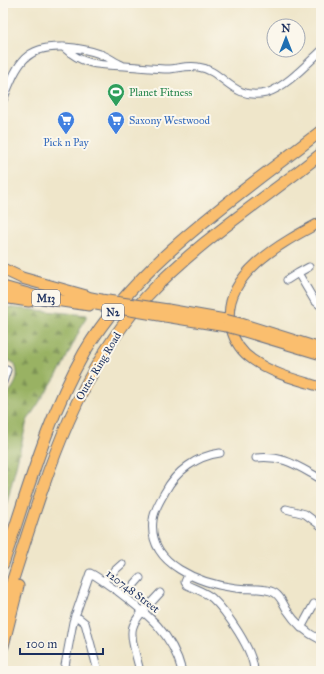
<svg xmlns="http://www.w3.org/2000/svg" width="324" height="674" viewBox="0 0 324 674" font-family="'IM FELL Great Primer',serif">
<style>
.forest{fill:url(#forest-firs);stroke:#5a7060}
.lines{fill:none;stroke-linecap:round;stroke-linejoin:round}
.minor-casing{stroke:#656f84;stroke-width:9}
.major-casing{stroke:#656f84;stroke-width:11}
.highway-casing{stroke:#656f84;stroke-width:13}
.minor{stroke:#fff;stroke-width:7}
.major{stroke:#fabe6e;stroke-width:9}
.highway{stroke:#fabe6e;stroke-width:11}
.major-bridge-casing{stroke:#656f84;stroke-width:11;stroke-linecap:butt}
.major-bridge{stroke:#fabe6e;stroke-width:9}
.labels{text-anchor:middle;stroke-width:4;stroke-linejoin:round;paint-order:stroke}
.shield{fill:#fbf7ec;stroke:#5e6b89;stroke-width:1}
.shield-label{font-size:10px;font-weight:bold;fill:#1b2f5e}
.leisure-label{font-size:11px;fill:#27864d;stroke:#fbf7ec;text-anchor:start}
.shop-label{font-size:11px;fill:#366cbe;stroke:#fbf7ec;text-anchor:start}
.street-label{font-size:11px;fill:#1b2f5e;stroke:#fbf7ec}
</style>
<defs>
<pattern id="forest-firs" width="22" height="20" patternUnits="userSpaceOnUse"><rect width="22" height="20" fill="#99b263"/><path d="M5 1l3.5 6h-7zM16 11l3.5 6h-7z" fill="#7c9155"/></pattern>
</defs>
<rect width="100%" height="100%" fill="#fbf7ec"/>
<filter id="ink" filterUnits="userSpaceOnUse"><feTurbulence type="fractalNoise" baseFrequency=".025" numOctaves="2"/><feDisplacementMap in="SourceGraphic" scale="8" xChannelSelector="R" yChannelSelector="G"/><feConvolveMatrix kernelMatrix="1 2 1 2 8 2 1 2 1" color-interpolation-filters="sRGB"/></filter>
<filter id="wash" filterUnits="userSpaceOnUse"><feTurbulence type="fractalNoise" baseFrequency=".012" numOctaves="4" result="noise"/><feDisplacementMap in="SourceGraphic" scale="16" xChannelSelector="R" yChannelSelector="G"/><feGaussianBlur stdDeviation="0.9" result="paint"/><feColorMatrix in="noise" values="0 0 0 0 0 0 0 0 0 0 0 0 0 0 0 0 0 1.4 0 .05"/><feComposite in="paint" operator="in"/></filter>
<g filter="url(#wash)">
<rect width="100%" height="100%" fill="#efe6ca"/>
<path class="forest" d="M 4,307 L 87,315 L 61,369 L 27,421 L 3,519 L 3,399 C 13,388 22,378 14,363 L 3,358 Z"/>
</g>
<g filter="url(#ink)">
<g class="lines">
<defs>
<path id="minor" d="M 63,47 C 84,66 99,65 125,66 C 140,67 155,69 170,69 C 179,68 189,65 198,67 C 224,70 231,101 266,93 C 285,88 307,64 321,51
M 3,100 C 17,66 23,45 64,47 C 77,48 87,49 100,54 C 108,56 114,62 122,65
M 298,273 L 309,267
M 287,280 L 298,273 L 314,300 L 321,306
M 3,382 L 7,370
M 220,453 C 197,456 176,471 165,492 C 160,501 154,510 153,520 C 147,565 202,584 236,588 C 247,590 265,587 275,593 C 281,597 284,605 287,610 C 296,624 306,633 321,640
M 256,458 C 284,455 297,466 321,479
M 286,509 L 305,514 L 321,526
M 188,575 L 185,582 L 187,585 C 195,589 205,592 212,598 C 226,611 254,651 254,671
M 103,581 L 122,564
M 124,596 L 140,578
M 75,615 L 85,623 L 98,671
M 301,628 L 314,604
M 64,671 L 73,622 L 90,573 C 99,577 107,585 116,590 C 146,613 172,632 182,671
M 140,671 C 127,622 127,629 160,593"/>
<path id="major" d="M 321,222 C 283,242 218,276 231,328 C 234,341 241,352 253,360 C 273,374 298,380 321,387
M 86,296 L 101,299
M 168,309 L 225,319
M 165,317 L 226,327
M 241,323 L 321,348
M 241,331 L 321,355"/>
<path id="highway" d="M 3,269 L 22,278 L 86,296
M 3,287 L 42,298 L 89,305
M 3,297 L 29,301
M 3,564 C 27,493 47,418 84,353 C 137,262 239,195 321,131
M 3,610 C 39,502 67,384 146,297 C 196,243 263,200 321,154
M 3,646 L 18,586"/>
</defs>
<use href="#minor" class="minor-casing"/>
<use href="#major" class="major-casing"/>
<use href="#highway" class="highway-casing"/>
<use href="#minor" class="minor"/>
<use href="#major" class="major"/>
<use href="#highway" class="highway"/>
<defs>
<path id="major-bridge" d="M 101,299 L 168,309
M 96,305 L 165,317
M 225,319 L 241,323
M 226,327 L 241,331"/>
</defs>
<use href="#major-bridge" class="major-bridge-casing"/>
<use href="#major-bridge" class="major-bridge"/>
</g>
</g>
<defs>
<symbol id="stadium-pin" viewBox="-11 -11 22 30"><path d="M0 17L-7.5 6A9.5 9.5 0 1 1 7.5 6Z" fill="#2e9e5b" stroke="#fbf7ec"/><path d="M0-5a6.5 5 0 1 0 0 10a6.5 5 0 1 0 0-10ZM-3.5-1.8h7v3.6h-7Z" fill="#fff"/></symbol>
<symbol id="supermarket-pin" viewBox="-11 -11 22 30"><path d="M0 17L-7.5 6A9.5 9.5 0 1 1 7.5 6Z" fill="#3f7fe0" stroke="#fbf7ec"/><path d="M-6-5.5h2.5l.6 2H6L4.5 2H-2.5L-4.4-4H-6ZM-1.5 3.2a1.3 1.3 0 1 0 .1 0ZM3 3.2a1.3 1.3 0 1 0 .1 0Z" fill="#fff"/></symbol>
</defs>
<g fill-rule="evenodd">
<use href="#stadium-pin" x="106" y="82" width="20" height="27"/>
<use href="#supermarket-pin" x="56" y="110" width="20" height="27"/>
<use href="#supermarket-pin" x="106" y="110" width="20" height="27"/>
</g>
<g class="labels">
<g class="shield">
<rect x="32" y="290" width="28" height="16" rx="3"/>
<rect x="102" y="304" width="22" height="16" rx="3"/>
</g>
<g class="shield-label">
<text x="46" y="302">M13</text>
<text x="113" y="316">N2</text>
</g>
<g class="leisure-label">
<text x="129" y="96">Planet Fitness</text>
</g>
<g class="shop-label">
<text x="129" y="124">Saxony Westwood</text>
<text x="66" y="146" text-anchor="middle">Pick n Pay</text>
</g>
<g class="street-label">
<text transform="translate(98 366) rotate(-59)" y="4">Outer Ring Road</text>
<text transform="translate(133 591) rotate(37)" y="4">120748 Street</text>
</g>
</g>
<rect width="324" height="674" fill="none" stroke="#fbf7ec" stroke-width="16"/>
<g transform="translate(286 38)"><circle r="19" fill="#fbf7ec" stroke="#a1a7b3"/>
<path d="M0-3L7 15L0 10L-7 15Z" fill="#1f6fb2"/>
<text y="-6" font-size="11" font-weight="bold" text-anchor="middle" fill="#1b2f5e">N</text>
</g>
<path d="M20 648v6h83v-6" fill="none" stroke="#1b2f5e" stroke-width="2"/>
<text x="26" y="648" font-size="12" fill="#1b2f5e" stroke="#fbf7ec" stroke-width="3" paint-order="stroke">100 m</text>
</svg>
